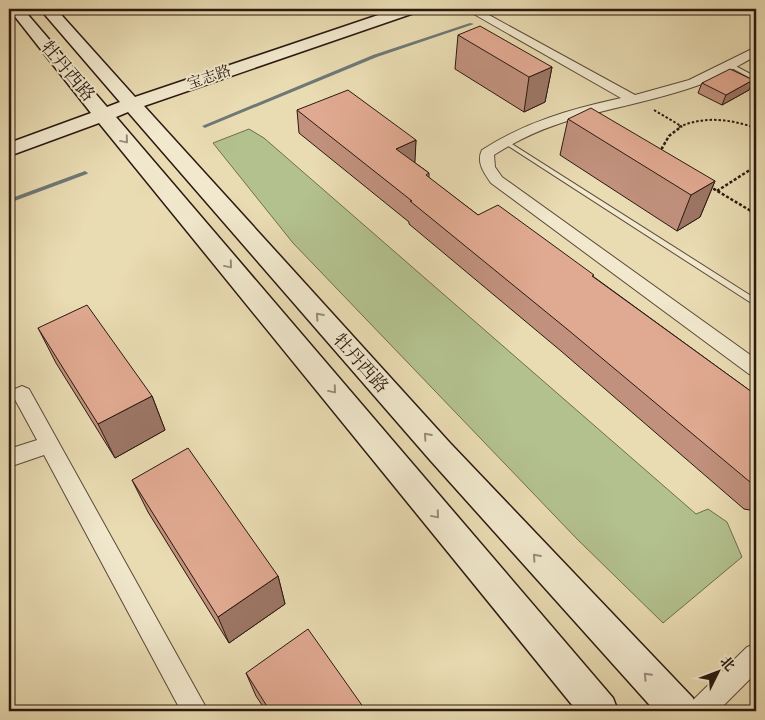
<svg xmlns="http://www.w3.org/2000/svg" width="765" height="720" viewBox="0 0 765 720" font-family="'Libre Bodoni','Noto Serif SC',serif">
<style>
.green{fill:#b3c18f;stroke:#6e6d50}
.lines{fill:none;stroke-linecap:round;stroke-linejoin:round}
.stream{fill:#6f7875;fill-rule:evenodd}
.lane-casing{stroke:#5a4a38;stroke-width:2}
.street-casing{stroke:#5a4a38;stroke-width:2}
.secondary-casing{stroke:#2a1910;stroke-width:3}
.path-far1{stroke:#2a1910;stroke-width:2;stroke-dasharray:2.5 2;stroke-linecap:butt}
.path{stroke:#2a1910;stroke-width:2.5;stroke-dasharray:3 2;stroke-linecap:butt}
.lane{fill:#f1e8cd;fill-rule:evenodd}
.street{fill:#f1e8cd;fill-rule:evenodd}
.secondary{fill:#f1e8cd;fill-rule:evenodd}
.wall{fill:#c1917d;stroke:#2a1910}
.shaded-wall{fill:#9d7666;stroke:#2a1910}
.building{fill:#e0a991;stroke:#2a1910}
.oneway{stroke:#978b78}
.labels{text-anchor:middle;stroke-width:4;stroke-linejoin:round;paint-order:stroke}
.far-street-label{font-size:15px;fill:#2a1910;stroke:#f1e8cd}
.street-label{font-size:18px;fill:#2a1910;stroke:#f1e8cd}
</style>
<rect width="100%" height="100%" fill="#e9dbb2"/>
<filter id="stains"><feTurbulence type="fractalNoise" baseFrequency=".004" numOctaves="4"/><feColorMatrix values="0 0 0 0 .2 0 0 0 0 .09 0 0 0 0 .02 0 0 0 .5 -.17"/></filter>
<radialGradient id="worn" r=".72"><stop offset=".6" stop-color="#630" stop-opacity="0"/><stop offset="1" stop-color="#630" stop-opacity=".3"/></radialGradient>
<path class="green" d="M 249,129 L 264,138 L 696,514 L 708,509 L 727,522 L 742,557 L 663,623 L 577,539 L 293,243 L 213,143 Z"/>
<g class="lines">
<path class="stream" d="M 470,23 L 474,24 L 377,57 L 207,127 L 205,128 L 202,126 L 373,55 Z
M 85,171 L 88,173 L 87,174 L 9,203 L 9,199 Z"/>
<defs>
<path id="lane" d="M 730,63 L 756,77 L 756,81 L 728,66 L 727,65 Z
M 504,139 L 756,299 L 756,306 L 502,142 L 501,141 Z"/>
<path id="street" d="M 465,9 L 478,9 L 635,95 L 689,80 L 756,47 L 756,56 C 737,66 719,78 699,85 C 627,111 561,111 494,155 L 495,167 L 502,177 L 756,359 L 756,376 L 749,374 L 491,183 C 484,173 476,162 482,150 C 525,122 571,109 621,98 Z
M 22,386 L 29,389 L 208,711 L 181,711 L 44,455 L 9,467 L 9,449 L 37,440 L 12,394 L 15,389 Z
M 756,644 L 756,673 L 718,711 L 687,711 L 691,702 L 747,647 Z"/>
<path id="secondary" d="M 9,9 L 23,9 L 107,107 L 120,102 L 40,9 L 56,9 L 135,97 L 396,9 L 419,9 L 417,12 L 144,106 L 450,443 L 693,698 L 698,711 L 655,711 L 430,460 L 128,112 L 116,117 L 613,698 L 618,711 L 577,711 L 99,123 L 9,156 L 9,143 L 91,113 Z"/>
</defs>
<use href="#lane" class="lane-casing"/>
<use href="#street" class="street-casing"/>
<use href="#secondary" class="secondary-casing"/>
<path class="path-far1" d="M 654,110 L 681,126
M 679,127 C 704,116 728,119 753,127"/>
<path class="path" d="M 750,126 L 756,128
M 664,154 L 662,148 L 669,136 L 682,126
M 709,186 L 756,214
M 717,191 L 756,166"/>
<use href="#lane" class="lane"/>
<use href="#street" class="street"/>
<use href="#secondary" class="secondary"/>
</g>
<path class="wall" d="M 458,35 L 552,67 L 545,102 L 524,112 L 455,69 Z
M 702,83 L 749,90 L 722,105 L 698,93 Z
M 297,110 L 416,140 L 414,162 L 429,173 L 429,178 L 478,215 L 594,277 L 756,395 L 756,511 L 744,509 L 561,351 L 409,224 L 409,222 L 299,133 Z
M 568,119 L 715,181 L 700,217 L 677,231 L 560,155 Z
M 38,328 L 152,396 L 165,430 L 115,458 L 56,363 Z
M 132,480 L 278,576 L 285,604 L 229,643 L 148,512 Z
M 246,673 L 366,711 L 266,711 L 256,696 Z"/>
<path class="shaded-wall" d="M 552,67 L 545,102 L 524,112 L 529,77 Z
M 753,80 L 749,90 L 722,105 L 726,95 Z
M 416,140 L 415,162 L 395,171 L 396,149 Z
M 715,181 L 700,217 L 677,231 L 691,195 Z
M 152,396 L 165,430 L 115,458 L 98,424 Z
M 278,576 L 285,604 L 229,643 L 218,617 Z"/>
<path class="building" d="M 480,26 L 552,67 L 529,77 L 458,35 Z
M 730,69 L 753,80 L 726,95 L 702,83 Z
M 348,90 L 416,140 L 396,149 L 429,173 L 426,175 L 478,215 L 498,205 L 594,275 L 592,276 L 756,395 L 756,487 L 567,329 L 410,201 L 412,201 L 297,110 Z
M 591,108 L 715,181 L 691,195 L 568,119 Z
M 87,305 L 152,396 L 98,424 L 38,328 Z
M 188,448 L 278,576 L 218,617 L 132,480 Z
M 308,629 L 366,711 L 270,711 L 246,673 Z"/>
<defs><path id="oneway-chevron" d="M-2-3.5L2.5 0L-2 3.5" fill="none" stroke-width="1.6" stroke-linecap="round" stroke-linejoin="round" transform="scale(1.25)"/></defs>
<g class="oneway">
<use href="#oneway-chevron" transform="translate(125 140) rotate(50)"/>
<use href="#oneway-chevron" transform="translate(229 265) rotate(50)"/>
<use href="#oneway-chevron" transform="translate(319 316) rotate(-132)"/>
<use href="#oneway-chevron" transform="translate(333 390) rotate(50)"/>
<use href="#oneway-chevron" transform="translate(427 436) rotate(-132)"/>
<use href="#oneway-chevron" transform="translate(436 515) rotate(50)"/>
<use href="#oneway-chevron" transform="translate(536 557) rotate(-132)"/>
<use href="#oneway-chevron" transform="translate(647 676) rotate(-133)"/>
</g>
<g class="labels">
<g class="far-street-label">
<text transform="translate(209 77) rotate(-19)" y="5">宝志路</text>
</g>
<g class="street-label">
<text transform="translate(68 71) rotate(50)" y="6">牡丹西路</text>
<text transform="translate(361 363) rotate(48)" y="6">牡丹西路</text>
</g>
</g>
<rect width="765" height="720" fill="none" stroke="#e9dbb2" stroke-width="30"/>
<rect x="10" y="10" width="745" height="700" fill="none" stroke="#2a1910" stroke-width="2.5"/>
<rect x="15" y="15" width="735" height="690" fill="none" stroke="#2a1910"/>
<g transform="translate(718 672) rotate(48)" stroke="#f1e8cd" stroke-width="4" paint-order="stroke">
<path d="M0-4L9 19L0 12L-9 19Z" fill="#2a1910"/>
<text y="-8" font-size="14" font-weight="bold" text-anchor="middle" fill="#2a1910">北</text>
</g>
<rect width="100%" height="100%" filter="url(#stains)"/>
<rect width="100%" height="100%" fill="url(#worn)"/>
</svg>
